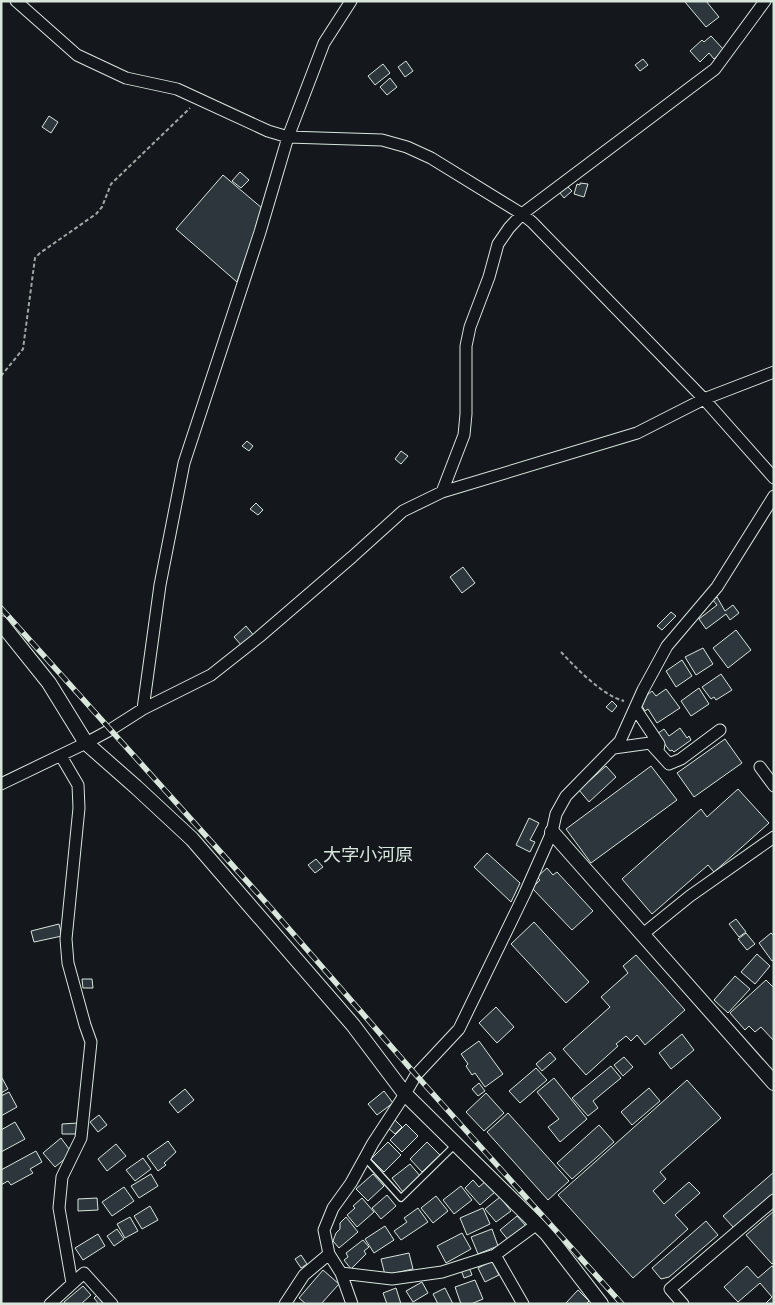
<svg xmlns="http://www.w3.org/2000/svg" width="775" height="1305" viewBox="0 0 775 1305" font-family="Commissioner,'Noto Sans JP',sans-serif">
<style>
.building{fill:#2c363c;stroke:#d8e6dc}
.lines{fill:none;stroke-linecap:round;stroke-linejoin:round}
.service-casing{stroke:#d8e6dc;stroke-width:8}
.minor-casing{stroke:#d8e6dc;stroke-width:13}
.tertiary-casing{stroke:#d8e6dc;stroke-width:16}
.path{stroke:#9da8a2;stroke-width:2;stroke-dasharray:4 2.5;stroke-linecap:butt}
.service{stroke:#14181c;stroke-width:5.5}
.minor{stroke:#14181c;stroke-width:11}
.tertiary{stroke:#14181c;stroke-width:14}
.rail-casing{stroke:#d8e6dc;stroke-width:5.5}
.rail{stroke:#14181c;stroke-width:4;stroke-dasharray:11;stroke-linecap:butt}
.labels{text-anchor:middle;stroke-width:4;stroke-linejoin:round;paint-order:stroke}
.quarter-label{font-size:18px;fill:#d8e6dc;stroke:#14181c}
</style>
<rect width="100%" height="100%" fill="#14181c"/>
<path class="building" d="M 687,1 L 706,1 L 719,17 L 706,27 L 685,2 Z
M 711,36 L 724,50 L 714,59 L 709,53 L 700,62 L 690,51 L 702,40 L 704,42 Z
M 643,59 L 648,65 L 640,71 L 635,65 Z
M 406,61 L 413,71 L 405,77 L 398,67 Z
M 383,64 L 390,73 L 375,85 L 368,76 Z
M 390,78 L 397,87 L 387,95 L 380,87 Z
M 49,116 L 58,122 L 51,133 L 42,127 Z
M 240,172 L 249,180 L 241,188 L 232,181 Z
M 223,175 L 263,209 L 237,282 L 176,229 Z
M 580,183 L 588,184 L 584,197 L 574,194 L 577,184 L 580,185 Z
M 567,186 L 572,191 L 564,198 L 559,192 Z
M 247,441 L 253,446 L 249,451 L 242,446 Z
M 401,451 L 408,456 L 401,464 L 395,459 Z
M 256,503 L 263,510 L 258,515 L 250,509 Z
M 463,567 L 475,583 L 462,593 L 450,577 Z
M 717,597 L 725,611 L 733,605 L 739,613 L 730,620 L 726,614 L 706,629 L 699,619 L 717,605 L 713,600 Z
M 671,612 L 676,616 L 662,630 L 657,626 Z
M 246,626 L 255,637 L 243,647 L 234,637 Z
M 736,630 L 751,650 L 728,668 L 713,648 Z
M 703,648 L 713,664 L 696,675 L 685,657 Z
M 682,660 L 692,676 L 676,687 L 666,671 Z
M 721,674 L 732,690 L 716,700 L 714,697 L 711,699 L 702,687 Z
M 699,688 L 709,704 L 691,716 L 681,701 Z
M 666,689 L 680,708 L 657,723 L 648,709 L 645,711 L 642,706 L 647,695 L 652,691 L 656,696 Z
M 612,701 L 617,706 L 612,712 L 606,707 Z
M 680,728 L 687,738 L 689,736 L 691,740 L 674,752 L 672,750 L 670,751 L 657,734 L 664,729 L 669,736 Z
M 725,739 L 742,763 L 694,797 L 677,773 Z
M 606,766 L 616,777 L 589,802 L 579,790 Z
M 651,766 L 677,800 L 591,863 L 566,829 Z
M 738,789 L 769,823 L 714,872 L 708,865 L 652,914 L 622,879 L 701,809 L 707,817 Z
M 529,818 L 539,823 L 530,840 L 535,842 L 530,852 L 516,845 Z
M 487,853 L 520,883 L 511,902 L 474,867 Z
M 316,859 L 323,867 L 315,873 L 308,865 Z
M 547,868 L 553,875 L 557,872 L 593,911 L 572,930 L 532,888 L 540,880 L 537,877 Z
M 736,919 L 746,932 L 739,937 L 729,924 Z
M 534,922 L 589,982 L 566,1003 L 511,944 Z
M 59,924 L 62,936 L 34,942 L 31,931 Z
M 746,933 L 755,944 L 747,950 L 738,939 Z
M 771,933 L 774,936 L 774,960 L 772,961 L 759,943 Z
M 757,954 L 770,966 L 755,984 L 741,972 Z
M 636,955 L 685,1010 L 645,1045 L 637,1035 L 631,1041 L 626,1036 L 616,1044 L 618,1046 L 586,1075 L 563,1049 L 610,1007 L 601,997 L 628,973 L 623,966 Z
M 735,976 L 750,989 L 728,1013 L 714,1000 Z
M 82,979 L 92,979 L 93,988 L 83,988 Z
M 766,980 L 774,988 L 774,1041 L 761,1027 L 755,1032 L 749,1026 L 745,1030 L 730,1013 Z
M 496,1007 L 514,1027 L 497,1043 L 479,1023 Z
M 682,1034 L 694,1050 L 671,1069 L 659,1053 Z
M 479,1041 L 503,1074 L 485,1087 L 475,1073 L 472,1075 L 466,1066 L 468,1064 L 461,1054 Z
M 550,1052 L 556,1059 L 542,1071 L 536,1064 Z
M 624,1057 L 633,1067 L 623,1076 L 614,1065 Z
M 611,1066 L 621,1078 L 593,1101 L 598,1108 L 588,1116 L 572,1098 Z
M 536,1068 L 547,1080 L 520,1103 L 509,1091 Z
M 2,1078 L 8,1089 L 1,1093 L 1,1079 Z
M 554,1078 L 587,1119 L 560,1142 L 548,1127 L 559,1119 L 537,1092 Z
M 687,1080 L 721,1118 L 660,1172 L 666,1179 L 653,1191 L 664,1204 L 689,1182 L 700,1193 L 675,1215 L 688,1229 L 633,1278 L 558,1195 Z
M 479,1083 L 485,1091 L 478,1096 L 472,1089 Z
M 649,1088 L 660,1101 L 632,1125 L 621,1112 Z
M 185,1089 L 194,1100 L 178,1113 L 169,1102 Z
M 384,1091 L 393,1103 L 377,1115 L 368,1104 Z
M 9,1092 L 17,1107 L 1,1116 L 1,1096 Z
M 486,1093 L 504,1113 L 484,1131 L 466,1112 Z
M 508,1113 L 569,1181 L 548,1200 L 487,1132 Z
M 99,1115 L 107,1125 L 98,1132 L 90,1122 Z
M 394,1119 L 402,1127 L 395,1134 L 387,1127 Z
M 15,1122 L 25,1139 L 1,1152 L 1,1130 Z
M 78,1123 L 79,1134 L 62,1134 L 62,1124 Z
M 406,1124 L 418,1136 L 402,1152 L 390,1140 Z
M 599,1125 L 614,1142 L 572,1179 L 557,1163 Z
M 61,1138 L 72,1153 L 55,1167 L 43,1153 Z
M 168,1141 L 176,1152 L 164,1163 L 166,1165 L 158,1171 L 147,1156 Z
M 388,1142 L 401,1155 L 384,1172 L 371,1159 Z
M 427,1142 L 440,1155 L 422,1172 L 410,1159 Z
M 116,1144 L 126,1156 L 107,1171 L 98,1159 Z
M 36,1151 L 42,1162 L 30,1169 L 33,1173 L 11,1185 L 8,1181 L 1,1185 L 1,1170 Z
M 143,1158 L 151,1169 L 135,1181 L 126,1170 Z
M 410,1164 L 421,1177 L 403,1192 L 392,1178 Z
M 774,1172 L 774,1193 L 734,1228 L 723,1216 Z
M 151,1174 L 158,1186 L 139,1198 L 131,1186 Z
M 373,1174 L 384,1186 L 368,1201 L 356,1189 Z
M 473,1180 L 479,1187 L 486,1181 L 495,1192 L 480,1205 L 465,1188 Z
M 461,1186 L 472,1200 L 454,1214 L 443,1200 Z
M 124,1187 L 134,1201 L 112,1216 L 102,1202 Z
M 387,1195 L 396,1206 L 381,1219 L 372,1208 Z
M 436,1196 L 448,1211 L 433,1223 L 421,1208 Z
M 500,1197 L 511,1211 L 496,1222 L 485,1209 Z
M 97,1198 L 98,1210 L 78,1211 L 78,1199 Z
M 362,1198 L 374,1212 L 357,1227 L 347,1215 L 355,1208 L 353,1206 Z
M 150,1206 L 158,1220 L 142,1229 L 134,1216 Z
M 418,1208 L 428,1222 L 401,1240 L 394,1231 L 407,1222 L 404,1218 Z
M 483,1208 L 490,1224 L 467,1235 L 460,1218 Z
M 774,1211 L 774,1262 L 772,1264 L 746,1235 Z
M 517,1216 L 526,1226 L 509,1241 L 500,1230 Z
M 130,1217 L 138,1231 L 125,1238 L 117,1224 Z
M 346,1217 L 358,1232 L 339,1248 L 333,1241 L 336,1233 L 340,1229 L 340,1223 Z
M 706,1221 L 718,1235 L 669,1277 L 661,1279 L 652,1268 Z
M 385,1226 L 394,1240 L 374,1253 L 365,1239 Z
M 117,1229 L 124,1239 L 114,1246 L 107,1236 Z
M 492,1229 L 498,1246 L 478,1254 L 471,1237 Z
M 462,1233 L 471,1249 L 446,1263 L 437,1246 Z
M 98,1234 L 105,1246 L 83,1260 L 75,1248 Z
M 363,1240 L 369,1247 L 364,1251 L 366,1254 L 351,1269 L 344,1260 L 348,1257 L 346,1253 Z
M 409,1253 L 413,1269 L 385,1275 L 381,1259 Z
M 301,1255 L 307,1264 L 301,1268 L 295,1259 Z
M 492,1261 L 499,1275 L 485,1282 L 478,1268 Z
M 747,1266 L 758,1278 L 772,1266 L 774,1268 L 774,1304 L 765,1304 L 772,1297 L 760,1283 L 738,1302 L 724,1287 Z
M 469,1267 L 472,1275 L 464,1278 L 461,1270 Z
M 323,1270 L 339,1284 L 321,1304 L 306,1304 L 299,1298 Z
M 475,1280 L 483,1299 L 471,1304 L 461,1304 L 455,1287 Z
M 422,1282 L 428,1293 L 413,1302 L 406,1291 Z
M 83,1286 L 91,1295 L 81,1304 L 65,1304 L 64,1302 Z
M 396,1288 L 401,1304 L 387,1304 L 383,1293 Z
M 445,1288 L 453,1304 L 438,1304 L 433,1294 Z
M 578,1290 L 589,1301 L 586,1304 L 565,1304 Z
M 97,1295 L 104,1304 L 99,1304 L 94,1298 Z"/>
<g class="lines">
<defs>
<path id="service" d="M 365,1158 L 401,1198 L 455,1145"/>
<path id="minor" d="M 16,1 L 77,55 L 126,78 L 177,89 L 268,131 L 288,137 L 382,140 L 407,147 L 431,158 L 522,214 L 532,222 L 704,399 L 774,478
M 442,492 L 464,435 L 466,414 L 466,346 L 470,327 L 489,277 L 498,244 L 509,228 L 522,214 L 715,69 L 765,1
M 635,708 L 659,744 L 658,750
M 143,709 L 160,585 L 184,463 L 260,232 L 288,137 L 324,43 L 351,1
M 614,748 L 650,743 L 669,764 L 681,759 L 720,730
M 61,756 L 78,785 L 79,808 L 66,939 L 68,963 L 85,1025 L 91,1042 L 81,1138 L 62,1177 L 59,1208 L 72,1283
M 760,767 L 774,786
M 1,784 L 86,743 L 110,730 L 143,709 L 211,675 L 259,637 L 352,557 L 403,511 L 442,492 L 637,433 L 704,399 L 774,372
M 643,934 L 690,896 L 774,837
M 329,1254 L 341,1273 L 392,1279 L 442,1272 L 495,1255
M 341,1273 L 352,1304
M 50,1304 L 84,1273 L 112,1304
M 285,1304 L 304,1275 L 329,1254 L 324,1230 L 333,1208 L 351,1183 L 373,1143 L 405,1094 L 416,1075 L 459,1029 L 525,893 L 552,832 L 556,814 L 566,796 L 620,741 L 643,690 L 667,646 L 717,587 L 774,496
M 523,1304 L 495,1255 L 537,1224
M 683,1304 L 670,1289 L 774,1200"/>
<path id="tertiary" d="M 1,623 L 49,683 L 86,743 L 136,787 L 192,839 L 353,1025 L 405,1094 L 547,1234 L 601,1304
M 552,832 L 774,1083"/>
</defs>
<use href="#service" class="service-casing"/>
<use href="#minor" class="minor-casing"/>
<use href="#tertiary" class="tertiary-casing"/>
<path class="path" d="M 1,376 L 23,349 L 35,258 L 40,253 L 96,214 L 102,207 L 111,184 L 190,108
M 561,652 C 576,668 603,696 624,701"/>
<use href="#service" class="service"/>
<use href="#minor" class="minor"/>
<use href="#tertiary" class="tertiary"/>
<defs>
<path id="rail" d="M 1,608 L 270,907 L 416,1075 L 622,1304"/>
</defs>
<use href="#rail" class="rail-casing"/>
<use href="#rail" class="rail"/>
</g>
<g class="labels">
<g class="quarter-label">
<text x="368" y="861">大字小河原</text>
</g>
</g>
<rect width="775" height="1305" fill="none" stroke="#d8e6dc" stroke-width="5"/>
</svg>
